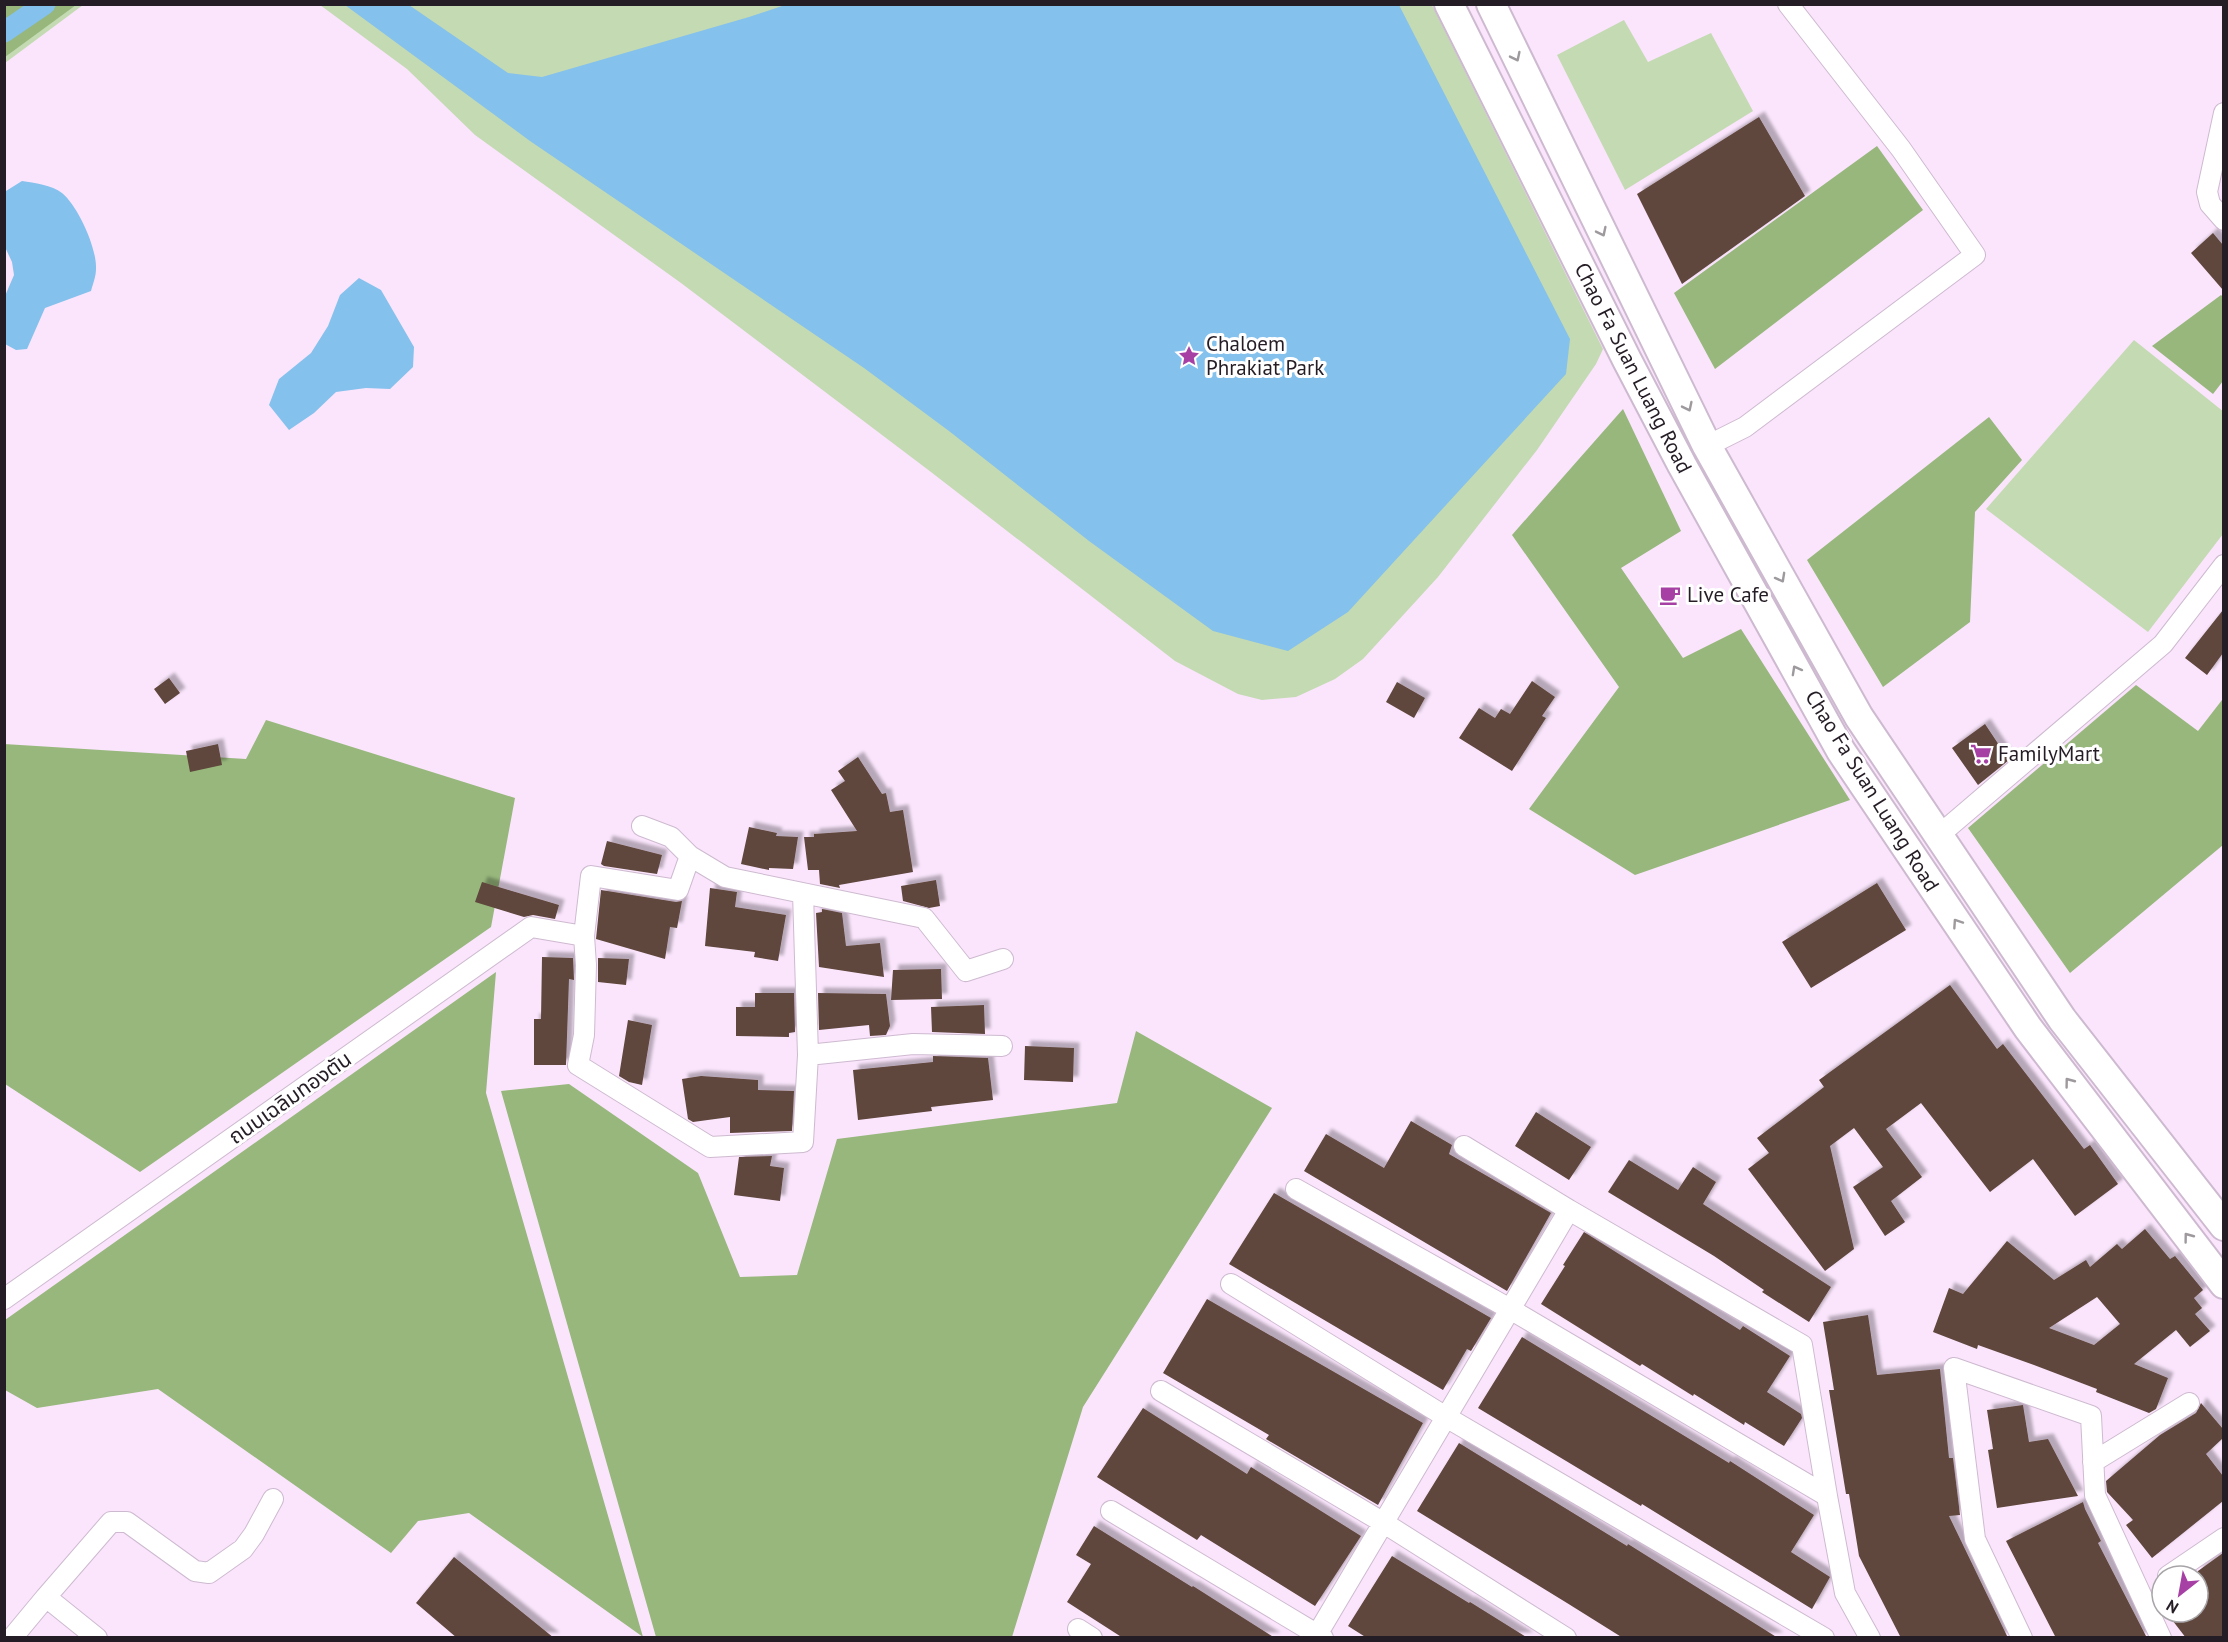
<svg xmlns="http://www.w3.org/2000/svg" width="2228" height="1642" viewBox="0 0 2228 1642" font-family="'PT Sans','Noto Sans Thai',sans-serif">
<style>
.green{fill:#c4dab3}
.forest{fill:#97b77c}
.water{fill:#84c1ec}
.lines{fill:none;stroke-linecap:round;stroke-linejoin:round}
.canal{stroke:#84c1ec;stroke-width:21}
.building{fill:#5f463c;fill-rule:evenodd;filter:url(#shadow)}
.street-casing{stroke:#cebad0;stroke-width:22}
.secondary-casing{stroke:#cebad0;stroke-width:32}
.street{stroke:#fff;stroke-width:20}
.secondary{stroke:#fff;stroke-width:28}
.oneway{stroke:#9d999d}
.labels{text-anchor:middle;stroke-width:6;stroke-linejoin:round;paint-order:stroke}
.poi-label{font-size:21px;fill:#251d25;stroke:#fff;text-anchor:start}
.street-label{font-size:21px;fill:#251d25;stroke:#fff}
</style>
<defs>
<filter id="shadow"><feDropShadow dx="5.5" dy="-5.5" stdDeviation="1.5" flood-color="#0004"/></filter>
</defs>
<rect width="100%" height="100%" fill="#fae5fc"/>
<path class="green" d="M 5,5 L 83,5 L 5,63 Z
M 320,5 L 1432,5 L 1603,349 L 1596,364 L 1537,450 L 1438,577 L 1363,659 L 1335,679 L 1296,697 L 1262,700 L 1238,694 L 1175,661 L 931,472 L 681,283 L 475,135 L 407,69 Z
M 1624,20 L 1648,62 L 1711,33 L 1753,111 L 1625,190 L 1557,55 Z
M 2134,340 L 2224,412 L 2223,534 L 2148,632 L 1986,509 Z"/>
<path class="forest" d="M 5,4 L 76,4 L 76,5 L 5,57 Z
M 1877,146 L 1923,210 L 1715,369 L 1674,293 Z
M 2221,295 L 2224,298 L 2223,381 L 2213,394 L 2152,346 Z
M 1623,409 L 1681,531 L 1621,568 L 1683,658 L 1741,629 L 1850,800 L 1635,875 L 1529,809 L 1619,687 L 1512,535 Z
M 1989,417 L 2022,460 L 1975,512 L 1970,622 L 1883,687 L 1807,560 Z
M 2136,685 L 2198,731 L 2222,700 L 2223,701 L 2223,845 L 2070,973 L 1968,828 Z
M 266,720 L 515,798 L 491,927 L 140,1172 L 5,1084 L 4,744 L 246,759 Z
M 496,972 L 486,1093 L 643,1637 L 469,1513 L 418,1521 L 391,1553 L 158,1389 L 37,1408 L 5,1390 L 5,1320 Z
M 1136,1031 L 1272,1108 L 1083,1407 L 1012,1637 L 656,1637 L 501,1091 L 569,1084 L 698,1173 L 740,1277 L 797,1275 L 837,1139 L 1117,1103 Z"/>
<path class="water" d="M 345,5 L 409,5 L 508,73 L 542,77 L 749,17 L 785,5 L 1399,5 L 1570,339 L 1566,374 L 1348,612 L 1288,651 L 1213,631 L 1089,541 L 949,431 L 864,368 L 530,141 Z
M 22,181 C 34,183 52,185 62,193 C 78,206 97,248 96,269 C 96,276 93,284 91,291 L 45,308 L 27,349 L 16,350 L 5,344 L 5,296 L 14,275 L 12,262 L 5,247 L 4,197 L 6,191 Z
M 359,278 L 381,290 L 414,347 L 413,367 L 390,389 L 366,388 L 336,392 L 314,413 L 289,430 L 269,405 L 279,379 L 311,353 L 328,326 L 340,295 Z"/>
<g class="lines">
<path class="canal" d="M 4,32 L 45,4"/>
</g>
<path class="building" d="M 1759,117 L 1805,196 L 1682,284 L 1637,194 Z
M 2213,233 L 2223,245 L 2223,290 L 2191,253 Z
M 2223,610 L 2223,653 L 2207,675 L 2185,658 Z
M 169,678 L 180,693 L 165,704 L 154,689 Z
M 1532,681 L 1555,697 L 1542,716 L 1546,718 L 1512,771 L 1459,738 L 1479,708 L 1495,718 L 1501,709 L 1510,714 Z
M 1397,682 L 1425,698 L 1414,718 L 1386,702 Z
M 1985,724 L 2009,760 L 1978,785 L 1952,748 Z
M 218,744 L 222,765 L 190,772 L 186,751 Z
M 858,757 L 882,794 L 886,793 L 890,812 L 903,810 L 913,872 L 839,885 L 840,888 L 820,884 L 819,870 L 808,870 L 804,837 L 814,837 L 814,834 L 857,831 L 831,790 L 845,781 L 838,771 Z
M 749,827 L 777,833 L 776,836 L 798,837 L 793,869 L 769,868 L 769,870 L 741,864 Z
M 607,841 L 662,855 L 657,874 L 604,866 L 601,864 Z
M 936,880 L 940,906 L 929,908 L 903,901 L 901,886 Z
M 482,882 L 559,905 L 555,919 L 533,915 L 524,917 L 475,902 Z
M 1877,883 L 1906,930 L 1811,988 L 1782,942 Z
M 710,888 L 737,892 L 735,907 L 786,915 L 778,961 L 754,957 L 755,952 L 705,946 Z
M 601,890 L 676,902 L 682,901 L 677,928 L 670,927 L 665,959 L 596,939 Z
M 822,909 L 842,913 L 846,946 L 880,943 L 884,977 L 819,967 L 816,913 L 822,912 Z
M 542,957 L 573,958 L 574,980 L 569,979 L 566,1065 L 534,1065 L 534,1019 L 541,1019 Z
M 598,958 L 629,959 L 626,985 L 598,982 Z
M 941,969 L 942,999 L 891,1000 L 893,970 Z
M 1950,985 L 1997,1049 L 2003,1044 L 2084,1149 L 2090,1145 L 2118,1184 L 2075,1216 L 2033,1159 L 1990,1192 L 1921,1103 L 1886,1129 L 1922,1177 L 1891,1201 L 1905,1222 L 1885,1236 L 1853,1187 L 1883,1167 L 1854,1128 L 1830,1146 L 1854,1249 L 1825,1271 L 1748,1169 L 1769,1153 L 1757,1138 L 1824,1087 L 1819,1080 Z
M 755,993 L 794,993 L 795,1032 L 789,1033 L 789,1037 L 736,1036 L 736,1007 L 755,1007 Z
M 818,993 L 886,994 L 890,1026 L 886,1035 L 870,1036 L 869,1025 L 819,1030 Z
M 984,1005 L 985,1034 L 932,1032 L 931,1007 Z
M 628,1020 L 652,1025 L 642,1085 L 629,1082 L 619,1076 Z
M 1025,1046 L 1074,1048 L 1073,1082 L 1024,1080 Z
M 933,1056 L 988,1058 L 993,1100 L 931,1107 L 932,1111 L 858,1120 L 853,1070 L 933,1062 Z
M 701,1076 L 758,1080 L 758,1090 L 794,1091 L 792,1131 L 730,1133 L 730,1117 L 693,1122 L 688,1119 L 682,1079 Z
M 1536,1112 L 1591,1147 L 1569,1180 L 1515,1146 Z
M 1411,1121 L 1452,1145 L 1449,1154 L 1551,1213 L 1507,1291 L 1304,1171 L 1326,1134 L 1384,1168 Z
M 772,1156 L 770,1166 L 784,1168 L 780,1201 L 734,1195 L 739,1157 Z
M 1629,1160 L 1678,1190 L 1693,1167 L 1716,1182 L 1703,1204 L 1831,1287 L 1809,1322 L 1762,1292 L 1764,1290 L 1714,1256 L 1608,1192 Z
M 1274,1193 L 1491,1318 L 1471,1351 L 1467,1349 L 1443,1390 L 1229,1264 Z
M 2145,1229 L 2170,1259 L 2175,1256 L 2203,1290 L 2194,1298 L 2202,1308 L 2195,1314 L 2210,1331 L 2190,1347 L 2176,1330 L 2134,1364 L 2168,1378 L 2156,1409 L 2149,1413 L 2096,1392 L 2097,1389 L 2034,1365 L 1978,1345 L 1977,1349 L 1933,1332 L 1949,1288 L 1963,1294 L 2007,1241 L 2054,1280 L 2086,1260 L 2090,1267 L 2117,1244 L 2122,1249 ZM 2097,1297 L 2120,1324 L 2094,1345 L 2049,1328 Z
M 1584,1232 L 1740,1330 L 1743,1326 L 1790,1356 L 1767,1392 L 1801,1414 L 1802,1418 L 1784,1446 L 1745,1422 L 1744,1425 L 1694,1394 L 1693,1396 L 1642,1364 L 1640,1366 L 1541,1304 L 1565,1266 L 1563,1265 Z
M 1207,1299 L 1423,1423 L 1378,1505 L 1266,1439 L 1269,1435 L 1163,1373 Z
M 1868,1315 L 1877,1375 L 1940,1369 L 1949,1458 L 1953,1458 L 1960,1515 L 1949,1516 L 2008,1638 L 1901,1638 L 1859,1556 L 1849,1494 L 1846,1494 L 1829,1390 L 1834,1390 L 1823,1322 Z
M 1522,1337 L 1729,1463 L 1730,1461 L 1814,1515 L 1791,1552 L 1830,1577 L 1812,1609 L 1642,1504 L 1641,1506 L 1478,1408 Z
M 2201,1403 L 2223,1429 L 2223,1438 L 2206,1454 L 2223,1476 L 2223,1501 L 2152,1558 L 2126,1525 L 2133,1520 L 2107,1492 L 2106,1481 L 2160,1435 L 2196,1413 Z
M 2023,1405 L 2029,1442 L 2048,1439 L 2078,1496 L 1997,1508 L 1988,1450 L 1993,1449 L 1987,1410 Z
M 1143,1408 L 1247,1474 L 1251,1467 L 1361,1536 L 1315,1606 L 1201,1535 L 1197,1540 L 1097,1477 Z
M 1459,1443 L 1627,1546 L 1628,1544 L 1778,1638 L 1623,1638 L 1567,1603 L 1417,1511 Z
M 2083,1502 L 2085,1509 L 2101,1541 L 2098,1543 L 2147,1638 L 2056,1638 L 2006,1541 Z
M 1094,1526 L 1192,1587 L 1193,1586 L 1275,1638 L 1123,1638 L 1067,1602 L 1091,1564 L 1076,1555 Z
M 2223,1553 L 2223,1638 L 2186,1638 L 2166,1612 L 2198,1612 L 2198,1571 Z
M 1392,1556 L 1469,1603 L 1470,1602 L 1528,1638 L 1367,1638 L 1348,1626 Z
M 454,1557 L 554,1638 L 457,1638 L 416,1603 Z"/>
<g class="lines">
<defs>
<path id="street" d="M 2224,113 L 2207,192 L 2210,204 L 2224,220
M 1707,446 L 1745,427 L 1975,255 L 1901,149 L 1788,4
M 642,826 L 671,837 L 690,856 L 725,877 L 924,918 L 966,971 L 1003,959
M 1938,836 L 2163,644 L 2224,565
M 690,856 L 678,890 L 591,876 L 584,936 L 586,965 L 584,1035 L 578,1065 L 710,1147 L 803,1142 L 808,1055 L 803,893
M 808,1055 L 913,1044 L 1002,1046
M 1464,1146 L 1569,1210 L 1802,1345 L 1827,1496
M 1296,1189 L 1510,1309 L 1827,1496 L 1845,1593 L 1870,1638
M 1231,1284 L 1446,1417 L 1824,1638
M 4,1299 L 531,927 L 584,936
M 1161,1391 L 1384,1523 L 1566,1638
M 2093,1462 L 2189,1403
M 1111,1511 L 1323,1638
M 2168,1576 L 2224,1538
M 46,1597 L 111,1522 L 127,1522 L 195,1571 L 209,1573 L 243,1549 L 254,1534 L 273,1499
M 1078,1629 L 1092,1638
M 12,1638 L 46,1597 L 97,1638
M 1315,1638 L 1569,1210
M 2022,1638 L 1975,1539 L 1954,1368 L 2091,1416 L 2095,1495 L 2161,1638"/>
<path id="secondary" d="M 1449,4 L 1627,360 L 1682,465 L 1841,751 L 2028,1028 L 2224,1284
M 1491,4 L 1707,446 L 1859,717 L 2062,1019 L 2224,1226"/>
</defs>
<use href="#street" class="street-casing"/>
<use href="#secondary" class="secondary-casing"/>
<use href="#street" class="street"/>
<use href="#secondary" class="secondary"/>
</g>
<defs><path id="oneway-chevron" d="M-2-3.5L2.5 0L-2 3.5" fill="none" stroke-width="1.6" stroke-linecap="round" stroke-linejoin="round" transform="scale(1.5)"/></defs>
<g class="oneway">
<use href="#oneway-chevron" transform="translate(1516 57) rotate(64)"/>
<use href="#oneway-chevron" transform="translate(1602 232) rotate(64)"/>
<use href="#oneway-chevron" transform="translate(1688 407) rotate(64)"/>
<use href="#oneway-chevron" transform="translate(1781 578) rotate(61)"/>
<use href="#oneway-chevron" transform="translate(1796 670) rotate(-119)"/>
<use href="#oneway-chevron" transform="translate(1957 923) rotate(-124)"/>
<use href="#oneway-chevron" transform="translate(2069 1082) rotate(-127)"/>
<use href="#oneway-chevron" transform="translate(2188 1237) rotate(-127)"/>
</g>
<defs>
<symbol id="sight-bare" viewBox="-9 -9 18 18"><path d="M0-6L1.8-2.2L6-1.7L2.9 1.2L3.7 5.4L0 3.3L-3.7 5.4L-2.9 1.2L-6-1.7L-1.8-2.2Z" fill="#a640a4" stroke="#fff" stroke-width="2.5" paint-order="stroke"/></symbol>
<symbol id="cafe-bare" viewBox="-9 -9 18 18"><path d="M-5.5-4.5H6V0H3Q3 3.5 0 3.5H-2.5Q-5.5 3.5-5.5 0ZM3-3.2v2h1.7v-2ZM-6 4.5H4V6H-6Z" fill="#a640a4" stroke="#fff" stroke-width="2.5" paint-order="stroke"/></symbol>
<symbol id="supermarket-bare" viewBox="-9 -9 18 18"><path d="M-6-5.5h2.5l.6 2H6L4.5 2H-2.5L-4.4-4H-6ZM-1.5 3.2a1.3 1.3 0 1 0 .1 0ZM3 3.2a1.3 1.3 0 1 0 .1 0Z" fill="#a640a4" stroke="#fff" stroke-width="2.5" paint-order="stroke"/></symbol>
</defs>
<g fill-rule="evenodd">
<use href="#sight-bare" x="1174" y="341" width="30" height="30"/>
<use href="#cafe-bare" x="1655" y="580" width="30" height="30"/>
<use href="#supermarket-bare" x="1966" y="739" width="30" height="30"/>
</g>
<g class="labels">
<g class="poi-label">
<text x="1206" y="351">Chaloem<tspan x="1206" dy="24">Phrakiat Park</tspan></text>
<text x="1687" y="602">Live Cafe</text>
<text x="1998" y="761">FamilyMart</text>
</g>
<g class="street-label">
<text transform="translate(1633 368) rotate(63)" y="7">Chao Fa Suan Luang Road</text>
<text transform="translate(1872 791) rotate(58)" y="7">Chao Fa Suan Luang Road</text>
<text transform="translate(290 1098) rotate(-35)" y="7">ถนนเฉลิมทองตัน</text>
</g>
</g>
<rect width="2228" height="1642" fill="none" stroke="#251d25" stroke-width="12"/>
<g transform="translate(2180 1594) rotate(211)"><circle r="28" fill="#ffffff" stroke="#a8a5a8" stroke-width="1.5"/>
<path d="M0-4.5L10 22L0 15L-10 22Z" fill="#a640a4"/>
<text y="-9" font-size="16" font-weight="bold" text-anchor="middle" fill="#251d25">N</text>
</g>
</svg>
